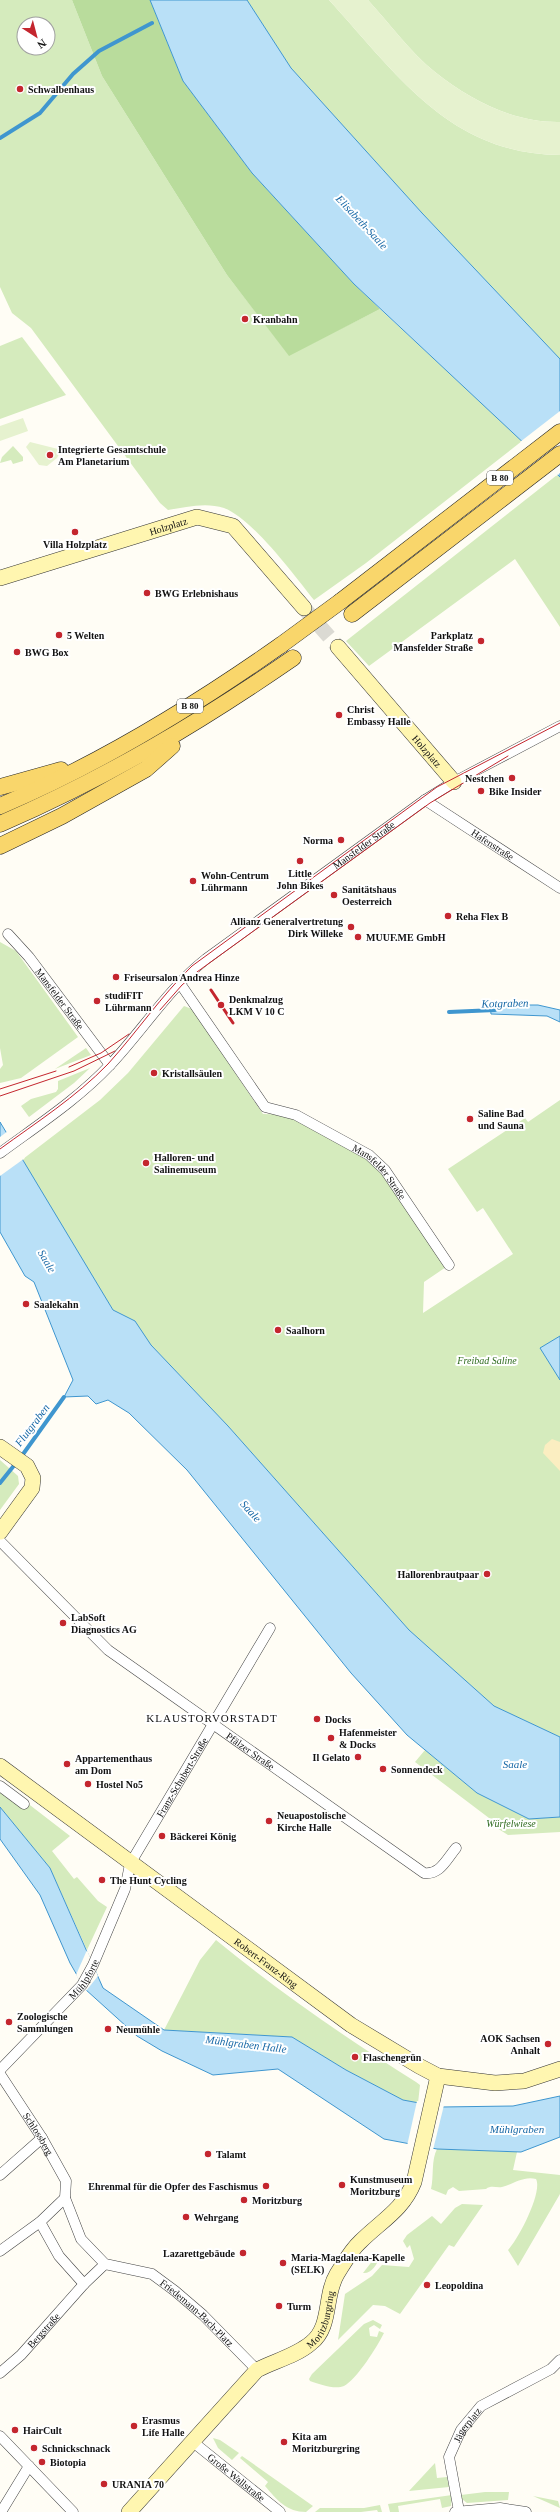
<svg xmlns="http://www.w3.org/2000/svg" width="560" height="2512" font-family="Georgia,serif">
<rect width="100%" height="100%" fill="#fffdf5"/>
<g fill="#d5ebbd" fill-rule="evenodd">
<path d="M0 0H72L102 76 227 275 289 355 380 309 522 441 366 563 314 600C294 575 253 519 224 508 206 502 186 507 168 510L160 503 31 328 12 313 0 287ZM24 24H48V48H24Z"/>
<path d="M247 0H329C397 74 449 154 560 155V359L422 213 291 68Z"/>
<path d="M368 0H560V122C514 123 470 100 435 72 410 52 390 24 368 0Z"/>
<path d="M22 337 66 395 0 419V346Z"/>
<path d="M13 446 23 457V461L13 464 11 460 0 463 2 457Z"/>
<path d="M557 475 560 477V627L515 559 369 666 346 641Z"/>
<path d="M0 942 16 951 78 1037 21 1078 0 1083V1069L3 1065 0 1048Z"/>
<path d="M184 1006 192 1009 263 1114 296 1115 369 1155 449 1265 424 1282 423 1313 513 1254 483 1208 477 1212 448 1169 525 1118 528 1122 560 1100V1737L494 1706 409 1630 228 1426 151 1345 135 1321 113 1310 28 1171 23 1159 100 1100 128 1073Z"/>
<path d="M86 1048 91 1055 55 1069Z"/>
<path d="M90 1068 74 1083 29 1117 21 1106 31 1099 56 1092 58 1089V1081Z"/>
<path d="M0 1460 18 1476 19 1484 0 1510Z"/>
<path d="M425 1750 477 1793 529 1819 560 1817V1832L508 1835 489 1823V1818L415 1762Z"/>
<path d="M0 1782 70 1836 52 1851 74 1879 77 1877 98 1901 107 1907 87 1950 50 1868 0 1807Z"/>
<path d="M216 1940C279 1992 346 2038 416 2082L420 2085 418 2103 403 2100 346 2070 292 2037 164 2030 200 1960Z"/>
<path d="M437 2149 517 2152 513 2170 560 2175V2194L518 2266 508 2250C518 2240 543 2192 536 2179 523 2176 514 2184 502 2187 496 2188 491 2185 486 2189L459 2191 453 2187 448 2190 446 2195 431 2189C434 2177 431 2160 437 2149Z"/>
<path d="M462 2204 483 2205 454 2247 449 2245 400 2314 385 2306 373 2305 338 2340 345 2294 372 2276 382 2265 409 2267 414 2259 410 2245 407 2248 403 2241 407 2235 432 2216 441 2224 455 2208Z"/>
<path d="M377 2255 379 2257C378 2264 371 2274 363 2273Z"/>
<path d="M373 2320 382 2325 380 2329 374 2325 369 2328 370 2336 377 2337 379 2331 384 2333C377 2347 357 2379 344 2386 335 2390 319 2384 310 2381L309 2379 312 2374 364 2324Z"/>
<path d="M213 2438 220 2440 239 2453 232 2460 218 2448Z"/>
<path d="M242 2456 313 2506 306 2512C287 2512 277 2500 265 2486L268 2482 240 2458Z"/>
<path d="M435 2463 437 2478 447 2477 449 2487 409 2491Z"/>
<path d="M485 2492H509L508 2500 467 2503 462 2499 461 2495Z"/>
<path d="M452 2495 451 2506 442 2508 440 2499 398 2506 399 2512H390L388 2504Z"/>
<path d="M533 2496 558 2501 560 2508Z"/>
<path d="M380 2505 382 2512H378L377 2510 361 2512H315L320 2508H364Z"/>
</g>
<path fill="#b9dc9c" d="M72 0H150L183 81 252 173 354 284 380 309 289 356 227 275 102 76Z"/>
<path fill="#fbeec1" d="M552 1439 560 1442V1471L543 1453 545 1445Z"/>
<g fill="#e6f2cf">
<path d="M329 0H368C390 24 410 52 435 72 470 100 514 123 560 122V155C449 154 397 74 329 0Z"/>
<path d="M23 418 28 431 0 441V426Z"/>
<path d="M30 442 58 449 60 452 57 458 47 466 39 465 26 447Z"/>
</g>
<g fill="#b9e0f7" stroke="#3f96cf">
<path d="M150 0H247L291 68 422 213 560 359V477L354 284 252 173 183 81Z"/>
<path d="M490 1005H538L560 1010V1022L547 1016 491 1014Z"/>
<path d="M0 1122 113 1310 135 1321 151 1345 228 1426 409 1630 494 1706 560 1737V1817L529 1819 477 1793 407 1735 351 1673 187 1470 129 1413 108 1400 96 1404 88 1396 64 1397 73 1380 34 1282 25 1276 0 1232Z"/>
<path d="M560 1336V1380L540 1348Z"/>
<path d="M0 1807 50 1868 103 1988 164 2030 292 2037 346 2070 403 2100 441 2107 513 2106 560 2096V2137L521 2152 437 2149 384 2139 278 2069 213 2075 162 2051 137 2036 85 1989 70 1963 40 1895 0 1839Z"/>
</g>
<g fill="#fffdf5">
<path d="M560 411V473L556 476 520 442Z"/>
<path d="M8 1131 25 1158 0 1176V1137Z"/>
<path d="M87 1950 98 1976 86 1991 76 1975Z"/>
<path d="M417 2101 444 2105 433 2150 407 2146Z"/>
</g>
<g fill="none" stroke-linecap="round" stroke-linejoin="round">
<g stroke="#3f96cf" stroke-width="4">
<path d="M0 138 40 113 73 74 99 51 152 23"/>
<path d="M449 1012 495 1010"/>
<path d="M21 1457 64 1397"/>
<path d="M0 1483 16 1463"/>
</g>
<path stroke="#dbdad3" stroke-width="15" stroke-dasharray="15 8" stroke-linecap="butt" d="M304 608 338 647"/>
<defs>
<g id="street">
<path id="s1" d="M425 800 560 888"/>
<path id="s2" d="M8 934 29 957 110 1065"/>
<path id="s3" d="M179 982 265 1107 296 1115 369 1155 385 1170 449 1265"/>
<path id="s4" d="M0 1153C38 1125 78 1099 110 1065 143 1030 168 989 206 959L425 800 454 782 560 726"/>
<path id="s5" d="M0 1541 108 1650 424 1873C440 1875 446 1860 456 1848"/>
<path d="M0 1786 24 1804"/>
<path id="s6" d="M0 2070 82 1985 93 1965 125 1889 130 1864 270 1628"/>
<path id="s7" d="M0 2074 42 2138 66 2181 65 2198 81 2239 105 2264 152 2274 175 2291 203 2315 257 2370"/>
<path d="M0 2175 42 2138"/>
<path d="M40 2222 59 2256 84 2284 105 2264"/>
<path d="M0 2251 40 2222 65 2198"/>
<path id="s8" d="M0 2373 21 2355 84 2284"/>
<path d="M0 2436 73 2512"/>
<path id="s9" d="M193 2442 280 2512"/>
<path id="s10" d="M459 2511 449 2457 461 2430 481 2406 551 2369 560 2360"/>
<path d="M1 2512 29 2466"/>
<path d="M455 2512 500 2508 526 2512"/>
</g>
<g id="secondary">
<path id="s11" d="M0 578 197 517 233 526 304 608"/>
<path id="s12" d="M338 647 454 782"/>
<path d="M0 1447 27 1466 33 1478 32 1488 0 1532"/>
<path id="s13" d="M0 1766 351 2025 419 2066 438 2076 495 2083 524 2081 560 2069"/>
<path id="s14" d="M129 2512 257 2370C274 2361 296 2356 311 2343 332 2327 324 2295 337 2274 344 2263 351 2250 360 2242 381 2221 403 2210 414 2182L438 2076"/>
</g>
<g id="primary">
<path d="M341 601 560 432"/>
<path d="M352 614 560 454"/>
<path d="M0 787 61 770"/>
<path d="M0 806C100 764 193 707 281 645"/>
<path d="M0 824C108 777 197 724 293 658"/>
<path d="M0 846 62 816 146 769 172 746"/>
</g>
</defs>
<use href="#street" stroke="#444" stroke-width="11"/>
<use href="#secondary" stroke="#333" stroke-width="16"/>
<use href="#primary" stroke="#222" stroke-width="17"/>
<use href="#street" stroke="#fff" stroke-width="10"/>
<use href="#secondary" stroke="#fff6b0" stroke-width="15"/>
<use href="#primary" stroke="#f9d66b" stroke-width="16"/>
<g stroke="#c4262e" stroke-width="1">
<path d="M160 1010 182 985 197 972 430 803 508 756"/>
<path d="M69 1067 101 1053 129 1034"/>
<path d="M0 1089 56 1071"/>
<path d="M0 1096 74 1071 115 1051"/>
<path d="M0 1149C37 1122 76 1097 108 1064 137 1032 161 996 192 966L437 787 560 723"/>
</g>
<path stroke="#c4262e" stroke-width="3" d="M211 990 233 1023"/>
<defs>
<path id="primary-bridge" d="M281 645 341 601"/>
</defs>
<use href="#primary-bridge" stroke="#222" stroke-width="17" stroke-linecap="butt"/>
<use href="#primary-bridge" stroke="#f9d66b" stroke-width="16"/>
</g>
<g fill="#c4262e" stroke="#fff" stroke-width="1.5">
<circle cx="20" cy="89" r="4"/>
<circle cx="245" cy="319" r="4"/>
<circle cx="50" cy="455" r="4"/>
<circle cx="75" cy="532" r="4"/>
<circle cx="147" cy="593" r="4"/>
<circle cx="59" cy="635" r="4"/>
<circle cx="481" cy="641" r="4"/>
<circle cx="17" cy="652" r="4"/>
<circle cx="339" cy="715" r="4"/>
<circle cx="512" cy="778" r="4"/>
<circle cx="481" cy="791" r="4"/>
<circle cx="341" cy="840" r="4"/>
<circle cx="300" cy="861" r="4"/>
<circle cx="193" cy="881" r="4"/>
<circle cx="334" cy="895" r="4"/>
<circle cx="448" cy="916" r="4"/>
<circle cx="351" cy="927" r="4"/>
<circle cx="358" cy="937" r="4"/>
<circle cx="116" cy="977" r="4"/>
<circle cx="97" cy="1001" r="4"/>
<circle cx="221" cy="1005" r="4"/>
<circle cx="154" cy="1073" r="4"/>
<circle cx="470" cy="1119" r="4"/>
<circle cx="146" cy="1163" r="4"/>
<circle cx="26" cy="1304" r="4"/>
<circle cx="278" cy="1330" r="4"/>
<circle cx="487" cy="1574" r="4"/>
<circle cx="63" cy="1623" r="4"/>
<circle cx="317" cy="1719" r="4"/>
<circle cx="331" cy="1738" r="4"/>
<circle cx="358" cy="1757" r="4"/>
<circle cx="67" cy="1764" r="4"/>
<circle cx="383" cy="1769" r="4"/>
<circle cx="88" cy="1784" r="4"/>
<circle cx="269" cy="1821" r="4"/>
<circle cx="162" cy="1836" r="4"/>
<circle cx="102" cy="1880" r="4"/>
<circle cx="9" cy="2022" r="4"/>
<circle cx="108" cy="2029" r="4"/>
<circle cx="548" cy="2044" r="4"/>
<circle cx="355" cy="2057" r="4"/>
<circle cx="208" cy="2154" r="4"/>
<circle cx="342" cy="2185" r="4"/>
<circle cx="266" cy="2186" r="4"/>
<circle cx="244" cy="2200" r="4"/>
<circle cx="186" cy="2217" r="4"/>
<circle cx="243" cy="2253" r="4"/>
<circle cx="283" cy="2263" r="4"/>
<circle cx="427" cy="2285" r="4"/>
<circle cx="279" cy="2306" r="4"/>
<circle cx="134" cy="2426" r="4"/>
<circle cx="15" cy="2430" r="4"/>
<circle cx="284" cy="2442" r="4"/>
<circle cx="34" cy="2448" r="4"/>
<circle cx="42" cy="2462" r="4"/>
<circle cx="104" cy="2484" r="4"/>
</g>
<g text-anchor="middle" stroke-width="4" stroke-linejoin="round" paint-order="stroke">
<g fill="#fff" stroke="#585858" stroke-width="1">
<rect x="487" y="471" width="26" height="14" rx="3"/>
<rect x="177" y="699" width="26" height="14" rx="3"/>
</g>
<g font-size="9" font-weight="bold" fill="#111">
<text x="500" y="481">B 80</text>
<text x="190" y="709">B 80</text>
</g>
<g font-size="10" font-weight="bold" fill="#111" stroke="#fff" text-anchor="start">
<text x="28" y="93">Schwalbenhaus</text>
<text x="253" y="323">Kranbahn</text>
<text x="58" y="453">Integrierte Gesamtschule<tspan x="58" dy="12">Am Planetarium</tspan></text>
<text x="75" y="548" text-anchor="middle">Villa Holzplatz</text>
<text x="155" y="597">BWG Erlebnishaus</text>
<text x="67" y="639">5 Welten</text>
<text x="473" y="639" text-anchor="end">Parkplatz<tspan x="473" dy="12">Mansfelder Straße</tspan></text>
<text x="25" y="656">BWG Box</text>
<text x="347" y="713">Christ<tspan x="347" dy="12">Embassy Halle</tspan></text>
<text x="504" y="782" text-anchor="end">Nestchen</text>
<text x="489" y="795">Bike Insider</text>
<text x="333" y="844" text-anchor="end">Norma</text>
<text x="300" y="877" text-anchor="middle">Little<tspan x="300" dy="12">John Bikes</tspan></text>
<text x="201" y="879">Wohn-Centrum<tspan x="201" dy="12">Lührmann</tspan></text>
<text x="342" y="893">Sanitätshaus<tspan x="342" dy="12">Oesterreich</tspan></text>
<text x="456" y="920">Reha Flex B</text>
<text x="343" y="925" text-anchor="end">Allianz Generalvertretung<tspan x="343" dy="12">Dirk Willeke</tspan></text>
<text x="366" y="941">MUUF.ME GmbH</text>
<text x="124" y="981">Friseursalon Andrea Hinze</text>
<text x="105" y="999">studiFIT<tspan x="105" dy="12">Lührmann</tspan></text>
<text x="229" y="1003">Denkmalzug<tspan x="229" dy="12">LKM V 10 C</tspan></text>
<text x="162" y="1077">Kristallsäulen</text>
<text x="478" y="1117">Saline Bad<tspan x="478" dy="12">und Sauna</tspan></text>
<text x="154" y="1161">Halloren- und<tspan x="154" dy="12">Salinemuseum</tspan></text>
<text x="34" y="1308">Saalekahn</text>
<text x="286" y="1334">Saalhorn</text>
<text x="479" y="1578" text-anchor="end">Hallorenbrautpaar</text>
<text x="71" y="1621">LabSoft<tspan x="71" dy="12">Diagnostics AG</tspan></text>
<text x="325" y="1723">Docks</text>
<text x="339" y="1736">Hafenmeister<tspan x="339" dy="12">&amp; Docks</tspan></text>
<text x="350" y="1761" text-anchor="end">Il Gelato</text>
<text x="75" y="1762">Appartementhaus<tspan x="75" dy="12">am Dom</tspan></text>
<text x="391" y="1773">Sonnendeck</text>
<text x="96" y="1788">Hostel No5</text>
<text x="277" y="1819">Neuapostolische<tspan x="277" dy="12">Kirche Halle</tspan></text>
<text x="170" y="1840">Bäckerei König</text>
<text x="110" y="1884">The Hunt Cycling</text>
<text x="17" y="2020">Zoologische<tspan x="17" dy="12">Sammlungen</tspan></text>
<text x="116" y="2033">Neumühle</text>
<text x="540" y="2042" text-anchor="end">AOK Sachsen<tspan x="540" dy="12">Anhalt</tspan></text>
<text x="363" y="2061">Flaschengrün</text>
<text x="216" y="2158">Talamt</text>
<text x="350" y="2183">Kunstmuseum<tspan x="350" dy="12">Moritzburg</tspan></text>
<text x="258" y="2190" text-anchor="end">Ehrenmal für die Opfer des Faschismus</text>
<text x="252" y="2204">Moritzburg</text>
<text x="194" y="2221">Wehrgang</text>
<text x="235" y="2257" text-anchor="end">Lazarettgebäude</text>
<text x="291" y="2261">Maria-Magdalena-Kapelle<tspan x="291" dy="12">(SELK)</tspan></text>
<text x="435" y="2289">Leopoldina</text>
<text x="287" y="2310">Turm</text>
<text x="142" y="2424">Erasmus<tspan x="142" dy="12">Life Halle</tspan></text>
<text x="23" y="2434">HairCult</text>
<text x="292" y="2440">Kita am<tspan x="292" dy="12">Moritzburgring</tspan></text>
<text x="42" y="2452">Schnickschnack</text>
<text x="50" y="2466">Biotopia</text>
<text x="112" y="2488">URANIA 70</text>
</g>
<g font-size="10" fill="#111" stroke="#fff">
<text dy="4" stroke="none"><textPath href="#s11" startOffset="176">Holzplatz</textPath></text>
<text dy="4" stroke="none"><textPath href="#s12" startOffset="137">Holzplatz</textPath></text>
<text dy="4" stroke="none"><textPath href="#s1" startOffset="81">Hafenstraße</textPath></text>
<text dy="4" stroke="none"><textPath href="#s4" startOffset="479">Mansfelder Straße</textPath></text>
<text dy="4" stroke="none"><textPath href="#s2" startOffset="83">Mansfelder Straße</textPath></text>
<text dy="4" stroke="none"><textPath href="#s3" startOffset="286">Mansfelder Straße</textPath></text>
<text dy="4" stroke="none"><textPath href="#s5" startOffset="328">Pfälzer Straße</textPath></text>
<text dy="4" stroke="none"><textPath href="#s6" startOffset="350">Franz-Schubert-Straße</textPath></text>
<text dy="4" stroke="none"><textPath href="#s13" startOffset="331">Robert-Franz-Ring</textPath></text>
<text dy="4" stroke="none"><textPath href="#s6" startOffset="124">Mühlpforte</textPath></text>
<text dy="4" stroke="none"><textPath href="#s7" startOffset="71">Schlossberg</textPath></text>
<text dy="4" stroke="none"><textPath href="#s7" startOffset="329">Friedemann-Bach-Platz</textPath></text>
<text dy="4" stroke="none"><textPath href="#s14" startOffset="278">Moritzburgring</textPath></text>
<text dy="4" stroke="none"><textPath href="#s8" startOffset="61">Bergstraße</textPath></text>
<text dy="4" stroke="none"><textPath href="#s10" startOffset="92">Jägerplatz</textPath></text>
<text dy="4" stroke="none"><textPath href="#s9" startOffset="56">Große Wallstraße</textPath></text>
</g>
<g font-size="10" font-style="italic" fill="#2f6b1f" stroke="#fff">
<text x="487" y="1364">Freibad Saline</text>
<text x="511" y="1827">Würfelwiese</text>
</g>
<g font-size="11" font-style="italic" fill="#1768a6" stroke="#fff">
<text transform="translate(362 222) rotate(47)" y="4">Elisabeth-Saale</text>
<text transform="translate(505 1003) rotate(-1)" y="4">Kotgraben</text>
<text transform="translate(47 1261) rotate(60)" y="4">Saale</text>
<text transform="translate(32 1425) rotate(-53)" y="4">Flutgraben</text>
<text transform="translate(251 1511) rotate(48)" y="4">Saale</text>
<text x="515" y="1768">Saale</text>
<text transform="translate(246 2044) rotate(7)" y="4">Mühlgraben Halle</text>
<text x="517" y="2133">Mühlgraben</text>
</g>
<g font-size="11" letter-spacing="1" fill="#111" stroke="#fff">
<text x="212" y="1722">KLAUSTORVORSTADT</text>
</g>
</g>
<g transform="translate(36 36) rotate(144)"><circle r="19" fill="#ffffff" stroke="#a0a0a0"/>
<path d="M0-3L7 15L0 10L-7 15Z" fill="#c4262e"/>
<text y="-6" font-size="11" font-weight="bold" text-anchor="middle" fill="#111111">N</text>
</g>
</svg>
